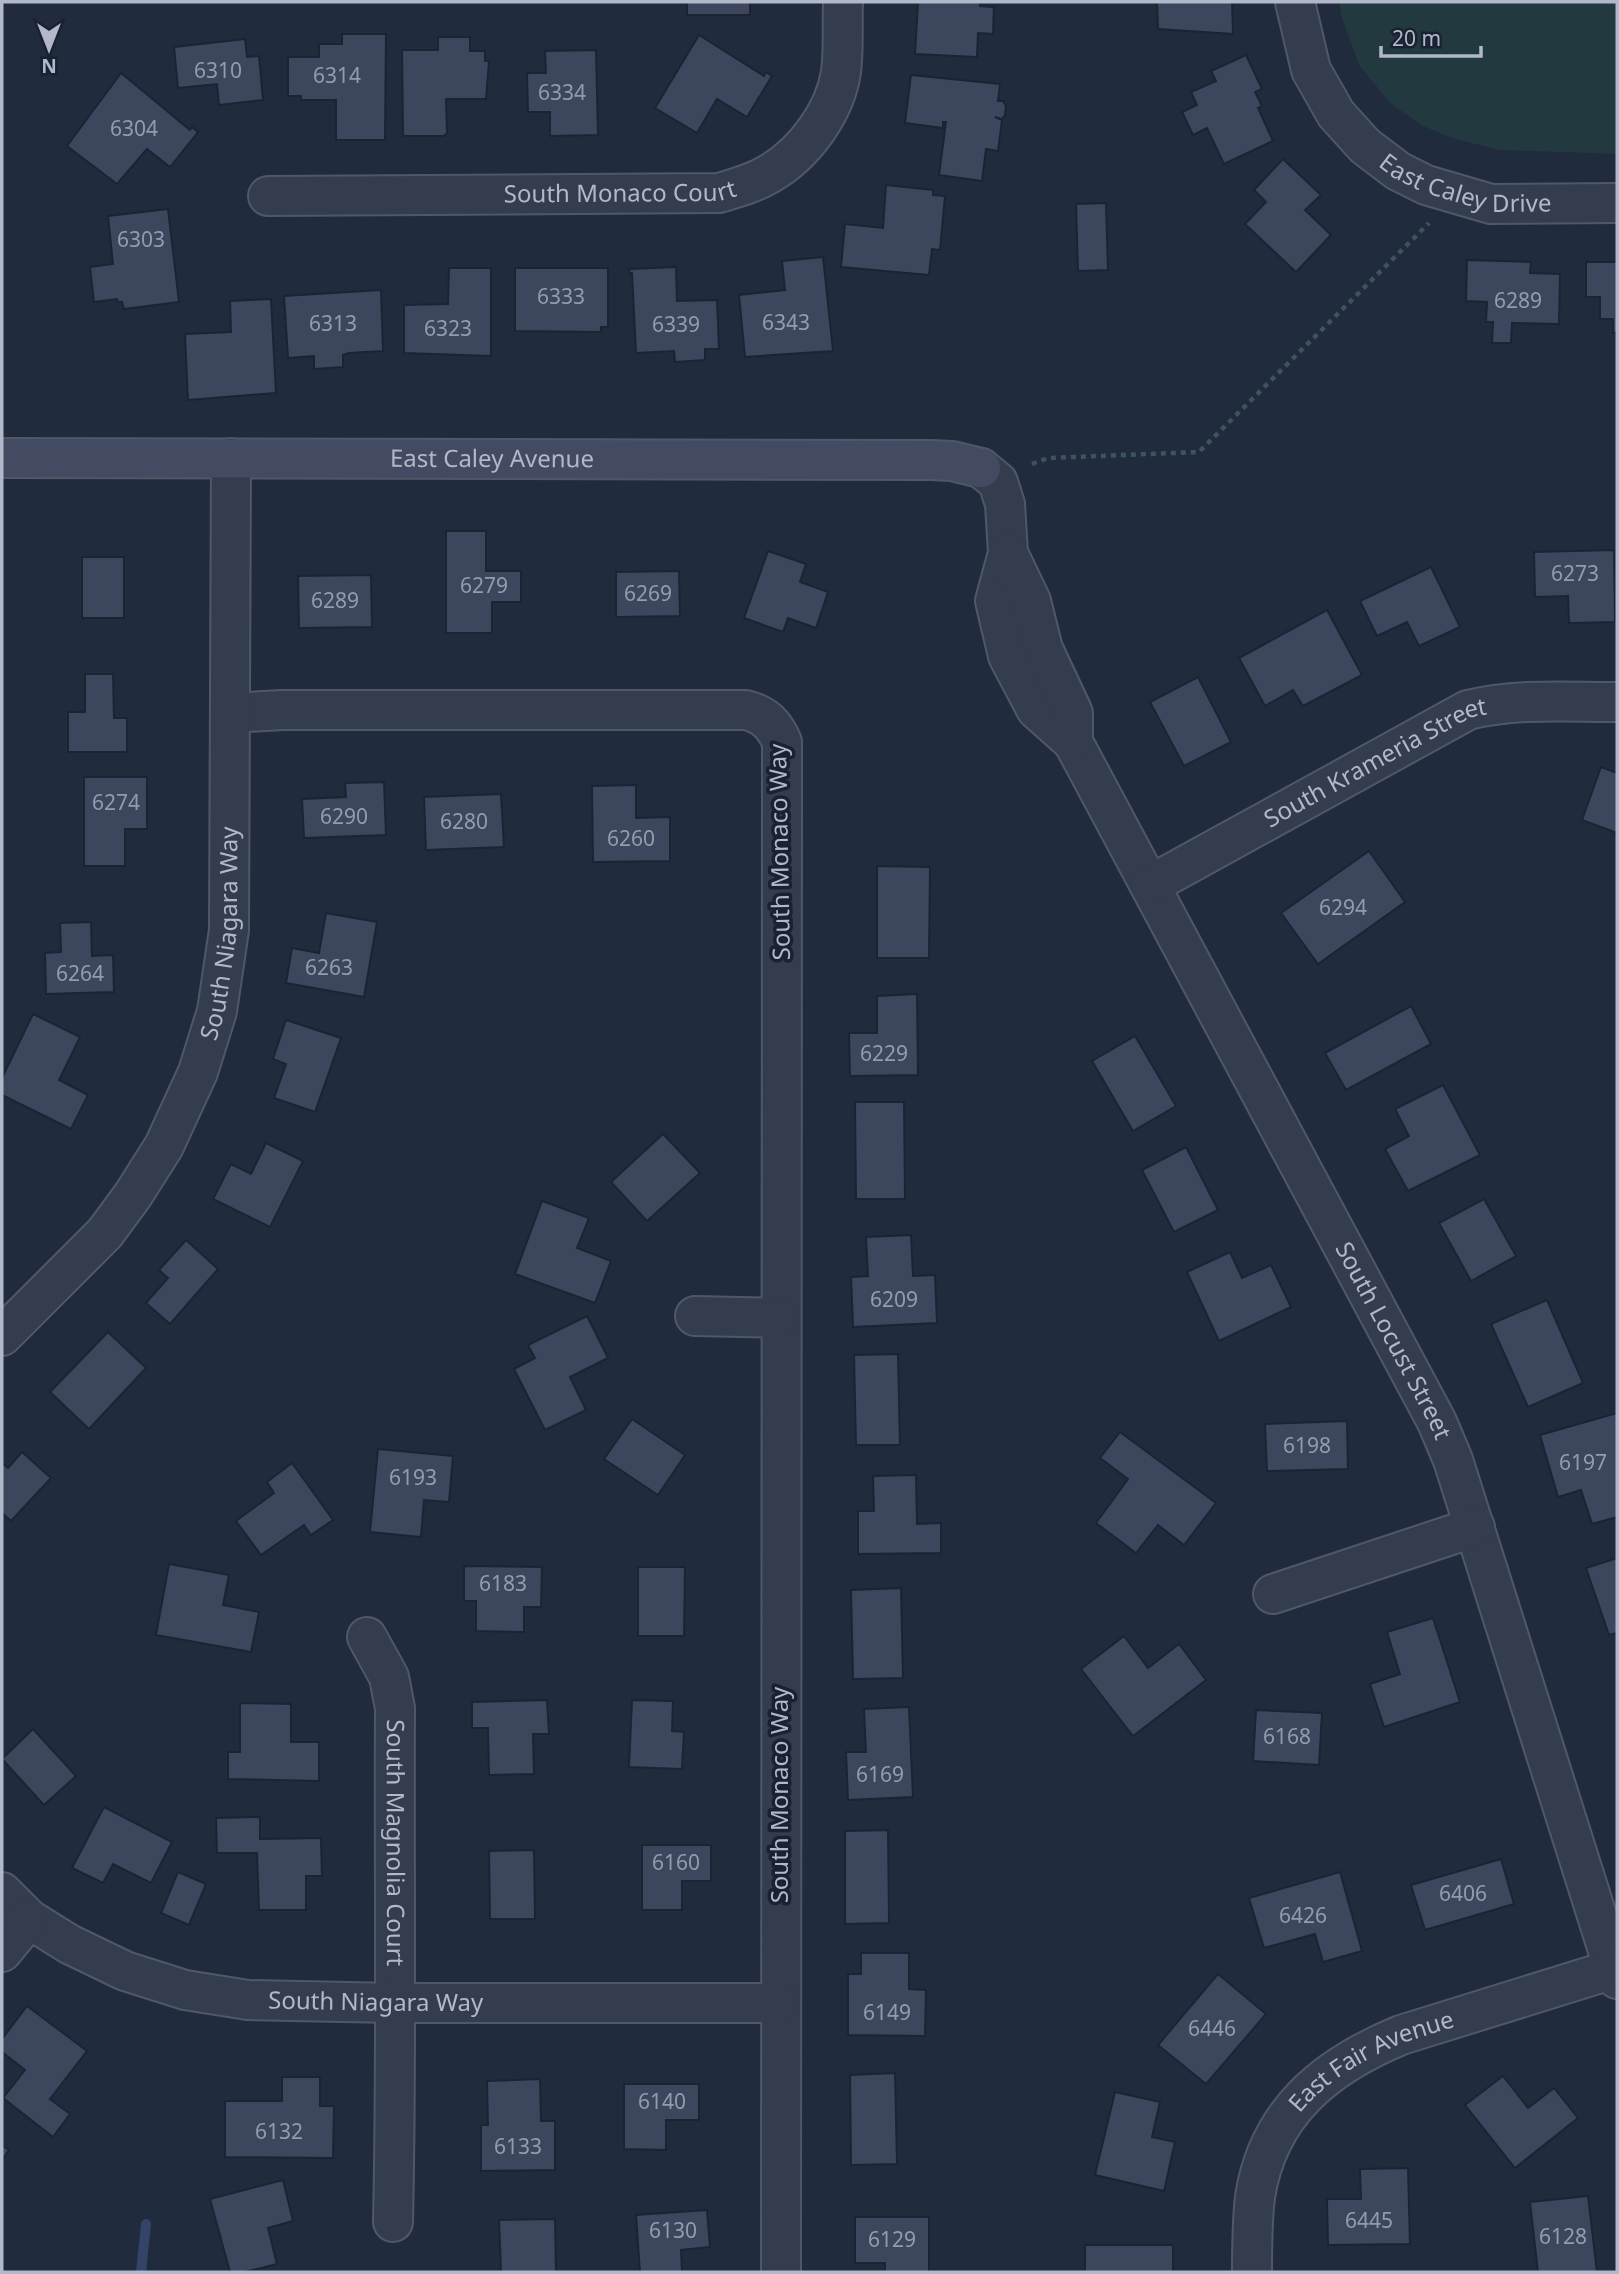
<svg xmlns="http://www.w3.org/2000/svg" width="1619" height="2274" font-family="'Noto Sans',sans-serif">
<rect width="100%" height="100%" fill="#202b3e"/>
<path fill="#22393f" d="M1340 2H1617V154L1499 150 1452 138 1423 126 1391 104 1359 65 1341 15Z"/>
<g fill="none" stroke-linecap="round" stroke-linejoin="round">
<path stroke="#324467" stroke-width="10" d="M141 2272 146 2224"/>
</g>
<g fill="#3c475e" stroke="#1c2434" stroke-width="2">
<rect x="687" y="2" width="63" height="13"/>
<path d="M918 2H980V6L994 7 993 34 978 33 977 57 915 54Z"/>
<path d="M1157 2H1232L1233 34 1158 29Z"/>
<path d="M342 34H386L385 140H336V100H301V96H288V57H319V44H342Z"/>
<path d="M699 35 764 76 766 72 772 76 747 117 717 99 697 133 655 108Z"/>
<path d="M438 37H470V51H485V61H489L486 99H446L447 133 444 136H403L402 50H438Z"/>
<path d="M245 39 247 57 259 56 263 100 219 105 217 84 178 88 174 47Z"/>
<path d="M596 50 598 135 550 136V112H528L527 73H546L545 51Z"/>
<path d="M1246 55 1262 89 1255 92 1262 106 1258 108 1273 141 1224 164 1207 128 1193 135 1182 112 1197 105 1191 92 1216 81 1211 71Z"/>
<path d="M121 73 190 130 192 127 198 132 170 167 147 149 117 184 67 146Z"/>
<path d="M911 75 1000 84 998 101H1003L1006 106 1005 115 1002 119 995 117 1002 120 998 151 986 149 982 181 939 175 946 122H943V128L905 123Z"/>
<path d="M1283 159 1321 195 1305 210 1331 235 1296 272 1245 224 1266 202 1254 190Z"/>
<path d="M886 185 933 190V195L945 196 940 250 932 249 929 275 841 267 845 224 883 228Z"/>
<path d="M1106 203 1108 270 1078 271 1076 204Z"/>
<path d="M168 209 179 302 124 309 122 302H118L117 299 94 302 90 267 113 264 108 216Z"/>
<path d="M823 257 833 351 745 357 739 295 785 290 782 261Z"/>
<path d="M1467 260 1531 262 1530 273 1560 274 1559 324 1512 323 1511 343H1492L1493 322H1486L1487 302 1466 301Z"/>
<path d="M1586 262H1617V333H1613V319H1600V297H1586Z"/>
<path d="M676 267 677 301 717 300 719 349H705V360L675 362 674 351 636 353 632 273 630 274 629 269Z"/>
<path d="M449 268H491V356L404 353V305L448 304Z"/>
<path d="M515 268H608V327H601V332L515 331Z"/>
<path d="M381 290 383 351 349 353 343 355V367L314 369V356L288 358 284 296Z"/>
<path d="M271 299 276 393 188 400 185 334 231 332 230 301Z"/>
<path d="M446 531H486V571H521V602H492V633H446Z"/>
<path d="M1614 550 1615 622 1569 623 1568 596 1535 597 1534 552Z"/>
<path d="M768 551 806 564 800 582 828 592 816 628 788 618 783 632 744 618Z"/>
<rect x="82" y="557" width="42" height="61"/>
<path d="M1431 567 1460 627 1419 646 1407 622 1377 636 1360 601Z"/>
<path d="M679 571 680 616 616 617V572Z"/>
<path d="M371 575 372 627 299 628 298 576Z"/>
<path d="M1327 610 1362 675 1303 706 1293 690 1265 706 1239 658Z"/>
<path d="M85 674H113L114 718H127V752H68V712H85Z"/>
<path d="M1198 677 1231 742 1184 766 1150 702Z"/>
<path d="M1601 767 1617 773V833L1582 820Z"/>
<path d="M84 777H147V829H125V866H84Z"/>
<path d="M384 782 386 835 304 838 302 799 346 797 345 783Z"/>
<path d="M636 785V818L670 817V861L593 862 592 786Z"/>
<path d="M501 794 504 847 426 850 424 797Z"/>
<path d="M1369 851 1405 902 1318 964 1281 913Z"/>
<path d="M877 866 930 867 929 958H877Z"/>
<path d="M326 913 377 922 364 997 286 983 292 948 319 953Z"/>
<path d="M91 922 92 956 113 955 114 992 46 994 45 953 61 952 60 923Z"/>
<path d="M917 994 918 1075 850 1076 849 1033H877V996Z"/>
<path d="M1411 1006 1431 1044 1346 1090 1325 1053Z"/>
<path d="M33 1014 80 1037 59 1080 88 1095 71 1129 2 1095V1078Z"/>
<path d="M286 1020 341 1038 315 1112 274 1098 286 1064 273 1059Z"/>
<path d="M1135 1036 1176 1106 1133 1131 1092 1061Z"/>
<path d="M1443 1085 1480 1155 1408 1191 1385 1149 1409 1136 1395 1109Z"/>
<path d="M855 1102H904L905 1199H856Z"/>
<path d="M663 1134 700 1173 647 1221 611 1182Z"/>
<path d="M266 1143 303 1161 270 1227 213 1199 231 1164 251 1174Z"/>
<path d="M1186 1147 1218 1210 1174 1232 1142 1170Z"/>
<path d="M1484 1199 1516 1256 1471 1281 1439 1223Z"/>
<path d="M542 1201 589 1218 577 1248 611 1261 595 1303 515 1274Z"/>
<path d="M911 1235 913 1276 935 1275 937 1323 853 1327 851 1277 868 1276 866 1237Z"/>
<path d="M186 1240 218 1269 170 1324 146 1303 168 1278 159 1270Z"/>
<path d="M1230 1252 1242 1278 1271 1265 1291 1307 1219 1341 1187 1272Z"/>
<path d="M1547 1300 1583 1383 1528 1407 1491 1324Z"/>
<path d="M587 1316 608 1358 570 1377 586 1410 545 1430 514 1369 535 1358 528 1345Z"/>
<path d="M108 1332 146 1368 89 1429 50 1392Z"/>
<path d="M898 1354 900 1445H856L854 1355Z"/>
<path d="M1617 1413V1517L1592 1524 1581 1490 1558 1497 1540 1435Z"/>
<path d="M632 1419 685 1455 658 1495 604 1459Z"/>
<path d="M1347 1421 1348 1469 1267 1471 1265 1424Z"/>
<path d="M1120 1432 1216 1503 1184 1545 1158 1525 1136 1553 1096 1523 1128 1479 1100 1458Z"/>
<path d="M378 1449 453 1456 449 1502 424 1500 421 1537 370 1532Z"/>
<path d="M22 1452 51 1478 11 1521 2 1513V1463L8 1468Z"/>
<path d="M292 1463 333 1520 311 1535 304 1525 261 1555 236 1521 274 1493 267 1482Z"/>
<path d="M916 1475 917 1524 941 1523V1553L858 1554V1511H874L873 1476Z"/>
<path d="M1617 1558V1633L1609 1635 1586 1568Z"/>
<path d="M169 1564 229 1575 223 1605 259 1612 251 1652 156 1635Z"/>
<path d="M464 1566 542 1567 541 1607H524V1632L476 1631V1601H464Z"/>
<path d="M638 1567H685L684 1636H638Z"/>
<path d="M901 1588 903 1678 853 1679 851 1590Z"/>
<path d="M1433 1618 1460 1702 1384 1727 1370 1684 1400 1674 1387 1632Z"/>
<path d="M1124 1636 1148 1668 1179 1644 1206 1680 1133 1736 1081 1669Z"/>
<path d="M547 1700 549 1734H533L534 1774 489 1775 488 1728H472V1702Z"/>
<path d="M632 1700 673 1701 672 1731 684 1732 682 1769 629 1767Z"/>
<path d="M240 1703 291 1704V1742H319V1781L228 1779V1752H240Z"/>
<path d="M909 1707 913 1797 848 1800 846 1752H866L864 1709Z"/>
<path d="M1256 1710 1322 1713 1319 1765 1253 1761Z"/>
<path d="M33 1729 76 1776 44 1805 2 1759Z"/>
<path d="M104 1807 172 1842 151 1883 113 1864 103 1883 72 1868Z"/>
<path d="M260 1817V1839L321 1838 322 1876H306V1910H259L257 1853H217L216 1818Z"/>
<path d="M888 1830 889 1923 845 1924V1831Z"/>
<path d="M642 1845H711V1881H682V1910H642Z"/>
<path d="M534 1850 535 1919H490L489 1851Z"/>
<path d="M1501 1859 1514 1904 1425 1930 1411 1885Z"/>
<path d="M178 1872 206 1884 189 1925 161 1913Z"/>
<path d="M1340 1872 1362 1951 1323 1962 1315 1934 1264 1948 1249 1898Z"/>
<path d="M861 1953H909V1989L926 1990 925 2036 848 2035V1974H861Z"/>
<path d="M1218 1974 1266 2014 1206 2084 1158 2045Z"/>
<path d="M27 2006 87 2051 50 2099 70 2114 53 2137 3 2098 25 2070 2 2052V2039Z"/>
<path d="M895 2073 897 2164 851 2165 850 2075Z"/>
<path d="M1503 2076 1528 2108 1554 2088 1578 2118 1515 2168 1465 2105Z"/>
<path d="M282 2077H320V2106H334L333 2158 225 2157V2101H282Z"/>
<path d="M540 2079 541 2121H555V2170L481 2171V2125H488L487 2081Z"/>
<path d="M624 2084H699V2120H666V2150L624 2149Z"/>
<path d="M1115 2092 1160 2102 1152 2137 1175 2142 1164 2191 1095 2175Z"/>
<path d="M2 2145 9 2150 2 2160Z"/>
<path d="M1408 2168 1410 2244 1328 2245 1327 2199H1361L1360 2169Z"/>
<path d="M283 2180 293 2221 268 2228 277 2264 245 2272H230L210 2199Z"/>
<path d="M1588 2196 1597 2272H1538L1530 2202Z"/>
<path d="M707 2210 710 2247 681 2250 682 2272H640L636 2215Z"/>
<path d="M855 2217H929V2272H885V2263H855Z"/>
<path d="M555 2219 556 2272H501L499 2220Z"/>
<rect x="1085" y="2245" width="88" height="27"/>
</g>
<g fill="none" stroke-linecap="round" stroke-linejoin="round">
<defs>
<g id="street">
<path id="s1" d="M1295 2 1311 70 1336 114 1365 146 1398 171 1426 185 1491 204 1617 203"/>
<path id="s2" d="M268 196 719 193C736 188 754 183 769 174 804 154 835 112 841 72 844 49 842 24 843 2"/>
<path id="s3" d="M981 468 998 482 1005 504 1008 553 995 601 1008 656 1036 709 1073 742 1437 1422 1453 1460 1617 1979"/>
<path d="M1008 553 1031 601 1043 649 1073 713V742"/>
<path d="M231 713 282 710H746C765 715 774 724 782 742L781 2272"/>
<path id="s4" d="M1150 885 1468 710C1517 698 1567 702 1617 702"/>
<path d="M695 1316 781 1318"/>
<path id="s5" d="M2 1336 105 1233 133 1195 164 1146 198 1072 217 1011 229 930 231 458"/>
<path d="M1273 1594 1475 1527"/>
<path id="s6" d="M367 1637 389 1677 395 1708C394 1880 397 2051 393 2222"/>
<path id="s7" d="M2 1892 29 1919 69 1944 125 1971 185 1990 248 2000 394 2003H780"/>
<path d="M2 1952 29 1919"/>
<path id="s8" d="M1252 2272C1252 2248 1252 2222 1255 2197 1268 2112 1326 2066 1401 2035L1617 1968"/>
</g>
<g id="secondary">
<path id="s9" d="M2 458 931 460 952 461 981 468"/>
</g>
</defs>
<use href="#street" stroke="#505868" stroke-width="42"/>
<use href="#secondary" stroke="#505868" stroke-width="42"/>
<path stroke="#3d5559" stroke-width="4.5" stroke-dasharray="5 5" stroke-linecap="butt" d="M1032 464 1048 458 1199 452 1429 223"/>
<use href="#street" stroke="#343d4e" stroke-width="38"/>
<use href="#secondary" stroke="#424b61" stroke-width="38"/>
</g>
<g text-anchor="middle" stroke-width="7" stroke-linejoin="round" paint-order="stroke">
<g font-size="21" fill="#939cae">
<text x="218" y="78">6310</text>
<text x="337" y="83">6314</text>
<text x="562" y="100">6334</text>
<text x="134" y="136">6304</text>
<text x="141" y="247">6303</text>
<text x="561" y="304">6333</text>
<text x="1518" y="308">6289</text>
<text x="786" y="330">6343</text>
<text x="333" y="331">6313</text>
<text x="676" y="332">6339</text>
<text x="448" y="336">6323</text>
<text x="1575" y="581">6273</text>
<text x="484" y="593">6279</text>
<text x="648" y="601">6269</text>
<text x="335" y="608">6289</text>
<text x="116" y="810">6274</text>
<text x="344" y="824">6290</text>
<text x="464" y="829">6280</text>
<text x="631" y="846">6260</text>
<text x="1343" y="915">6294</text>
<text x="329" y="975">6263</text>
<text x="80" y="981">6264</text>
<text x="884" y="1061">6229</text>
<text x="894" y="1307">6209</text>
<text x="1307" y="1453">6198</text>
<text x="1583" y="1470">6197</text>
<text x="413" y="1485">6193</text>
<text x="503" y="1591">6183</text>
<text x="1287" y="1744">6168</text>
<text x="880" y="1782">6169</text>
<text x="676" y="1870">6160</text>
<text x="1463" y="1901">6406</text>
<text x="1303" y="1923">6426</text>
<text x="887" y="2020">6149</text>
<text x="1212" y="2036">6446</text>
<text x="662" y="2109">6140</text>
<text x="279" y="2139">6132</text>
<text x="518" y="2154">6133</text>
<text x="1369" y="2228">6445</text>
<text x="673" y="2238">6130</text>
<text x="1563" y="2244">6128</text>
<text x="892" y="2247">6129</text>
</g>
<g font-size="24" fill="#b0b8c9" stroke="#1a2232">
<text dy="8" stroke="none"><textPath href="#s1" startOffset="275">East Caley Drive</textPath></text>
<text dy="8" stroke="none"><textPath href="#s2" startOffset="352">South Monaco Court</textPath></text>
<text dy="8" stroke="none"><textPath href="#s9" startOffset="490">East Caley Avenue</textPath></text>
<text dy="8" stroke="none"><textPath href="#s4" startOffset="257">South Krameria Street</textPath></text>
<text transform="translate(780 852) rotate(-91)" y="8">South Monaco Way</text>
<text dy="8" stroke="none"><textPath href="#s5" startOffset="474">South Niagara Way</textPath></text>
<text dy="8" stroke="none"><textPath href="#s3" startOffset="989">South Locust Street</textPath></text>
<text transform="translate(780 1795) rotate(-90)" y="8">South Monaco Way</text>
<text dy="8" stroke="none"><textPath href="#s6" startOffset="212">South Magnolia Court</textPath></text>
<text dy="8" stroke="none"><textPath href="#s7" startOffset="402">South Niagara Way</textPath></text>
<text dy="8" stroke="none"><textPath href="#s8" startOffset="266">East Fair Avenue</textPath></text>
</g>
</g>
<rect width="1619" height="2274" fill="none" stroke="#b0b8c9" stroke-width="7"/>
<g transform="translate(49 49) rotate(180)" stroke="#1a2232" stroke-width="5" paint-order="stroke">
<path d="M0-5L12 26L0 18L-12 26Z" fill="#b0b8c9"/>
<text y="-10" font-size="19" font-weight="bold" text-anchor="middle" fill="#b0b8c9">N</text>
</g>
<path d="M1381 46v10h100v-10" fill="none" stroke="#b0b8c9" stroke-width="3.5"/>
<text x="1392" y="46" font-size="21" fill="#b0b8c9" stroke="#1a2232" stroke-width="5" paint-order="stroke">20 m</text>
</svg>
